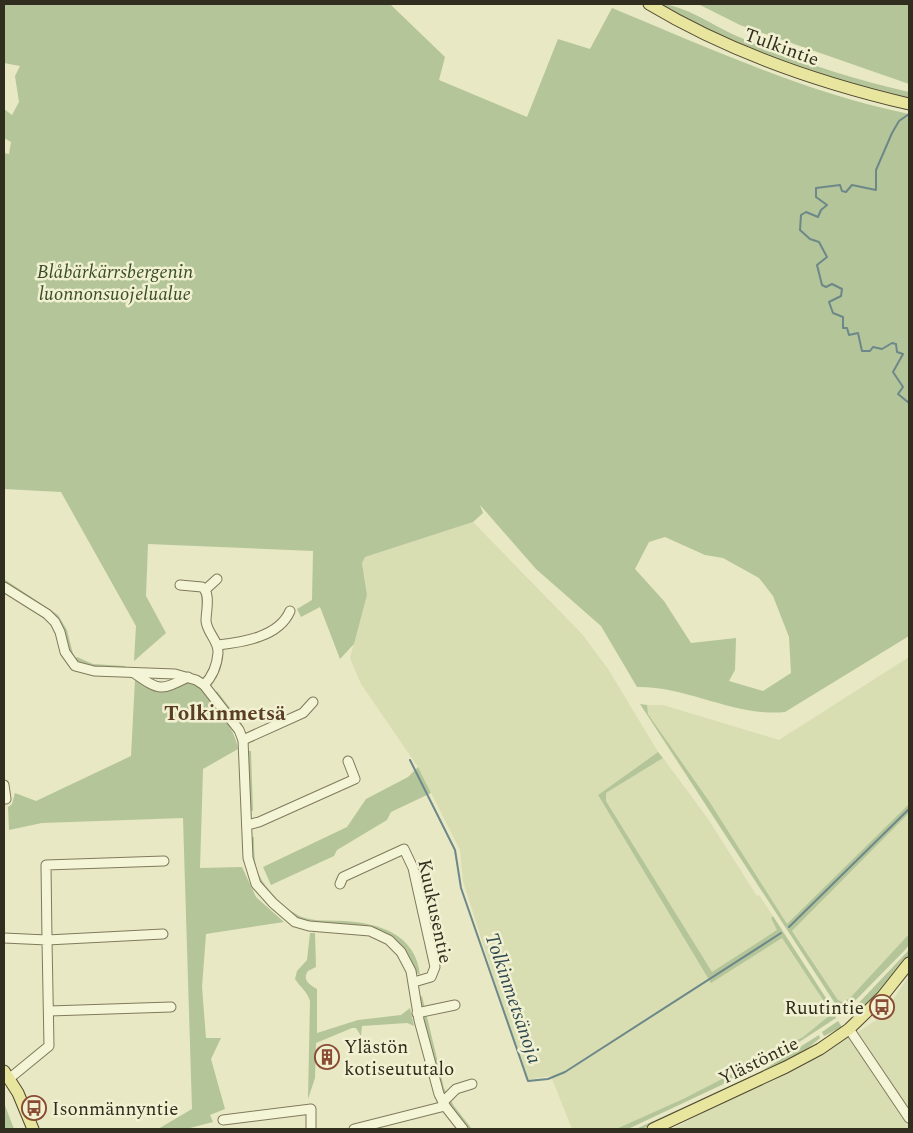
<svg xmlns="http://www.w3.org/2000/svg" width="913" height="1133" font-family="Spectral,serif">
<rect width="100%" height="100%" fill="#e8e8c4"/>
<g fill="#d8ddb2">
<path d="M473 522 582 634 608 669 658 752 598 795 711 982 782 938 829 1009V1017L803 1037 683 1099 616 1129H572L551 1076 526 1080 463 881 460 850 418 767 361 684 350 658 367 595 362 563 365 557Z"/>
<path d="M909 657V804L787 925 709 801 648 714 646 708 647 705H663L779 740Z"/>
<path d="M663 758 708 819 757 896 759 895 773 916 771 918 778 930 712 973 606 801V793Z"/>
<path d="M909 813V934L850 998 842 1002 838 1000 792 931Z"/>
<path d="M909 976V1108L858 1032 881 1017Z"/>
<path d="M850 1036 909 1125V1129H672Z"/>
</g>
<g fill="#b4c599" fill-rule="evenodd">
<path d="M4 4H390L445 57 439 80 527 117 558 39 590 49 612 8C709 48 806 93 909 114V636L785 712C734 717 688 686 637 687L601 626 536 569 480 505 483 513 473 522 365 557 362 563 367 595 354 644 340 659 320 607 301 617 297 609 312 600 313 551 148 544 146 596 166 633 134 661 136 626 61 492 4 489V153L9 154 11 142 4 138V109L12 115 19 102 15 76 20 66 4 63ZM665 537 705 555 723 558 759 578 773 596 789 637 791 673 763 691 729 681 735 670 736 638 691 643 664 601 635 569 649 542Z"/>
<path d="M659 4C684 4 715 27 739 37 794 60 851 79 909 92V99C822 76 738 48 659 4Z"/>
<path d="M698 4H909V84L740 25Z"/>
<path d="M4 579 58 615 67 630 73 654 71 656 47 610 4 582Z"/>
<path d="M77 657 93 664 125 666 127 669 86 666 74 659Z"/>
<path d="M135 679C139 681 146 687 152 687 164 689 178 680 190 683 208 686 237 733 238 749L203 769 200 868 242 867 256 897 284 922 206 934 202 987 206 1038H221L211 1059 225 1109 210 1115 213 1122 186 1129H158L192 1109 183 818 42 823 9 830 8 807 12 804 15 793 36 801 131 756Z"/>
<path d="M217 691 242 724H239L215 693Z"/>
<path d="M640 704 647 705 648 714 709 801 787 924 909 804V813L792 931 838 1000 842 1002 850 998 909 934V945L904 951 845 1011 838 1008Z"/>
<path d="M248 751H251L253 811 250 810Z"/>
<path d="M658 752 663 758 606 793V801L712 972 777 930 771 918 773 916 835 1012 836 1018 764 1065 628 1129H616L683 1099 803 1037 829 1016V1009L782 938 711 983 598 795Z"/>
<path d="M418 767 431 793 391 812 387 820 337 850 334 856 271 885 263 867 347 827 366 799 408 777Z"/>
<path d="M251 837H254C254 847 254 858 256 867 261 886 285 910 302 917 315 922 331 920 344 921 380 923 416 935 420 975 407 968 407 944 384 933 362 921 336 926 313 923 293 920 263 894 256 875 251 863 252 850 251 837Z"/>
<path d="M310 933H315L316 967 308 971C302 980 309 984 317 989V1033L358 1020 401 1015 410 1008 414 1026 407 1023 362 1026 361 1036 356 1028H352L316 1043 315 1078 308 1099 310 1001C307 991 300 987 295 979L297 971 307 960Z"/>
<path d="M909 950V956L871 1002 853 1009Z"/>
<path d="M422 996 444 1088 454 1106 472 1129H468L444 1096 421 1015 419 998Z"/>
<path d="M838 1021 842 1027 824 1036 822 1032Z"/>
<path d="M819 1035 820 1038 799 1056 642 1129H636L760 1072Z"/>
<path d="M4 1103 14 1129H4Z"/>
</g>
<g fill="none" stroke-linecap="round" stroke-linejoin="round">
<g stroke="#6d8889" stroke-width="2">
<path d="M909 114 899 121 892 133 876 170V190L852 185 846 192 842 191 840 185 816 188V197L827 205 821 210 818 217 806 212 801 215 800 230 810 239 819 242 827 257 817 265 822 285 826 287 832 284 842 289 841 296 829 302 833 313 843 317V328H847L849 335 858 333 862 351H870L873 347 882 349 892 343 896 344 897 352 903 354 893 372 903 387 898 394 909 403"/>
<path d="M410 760 455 850 461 888 528 1081 548 1079 565 1072 781 933"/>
<path d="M789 927 909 809"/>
</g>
<defs>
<g id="minor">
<path d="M180 585 202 587C211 593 206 611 206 621 207 633 219 641 218 653 217 665 212 677 204 685"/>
<path d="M4 587 47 614 55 622 60 632 65 652 75 666 94 671 175 674 196 680 204 685 239 730 243 740 248 858 256 884 273 903 295 922 309 926 370 931 389 940 401 952 411 971 419 1020 439 1094 445 1106 463 1129"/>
<path d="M205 590 217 579"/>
<path d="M218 645C243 642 279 637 290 611"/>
<path d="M134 673C160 691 160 691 188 677"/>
<path d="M243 740 303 713 313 702"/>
<path d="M4 785 6 799"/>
<path d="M247 825 259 822 355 779 348 761"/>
<path d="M340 884 343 877 404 849 413 868 435 967 431 977 414 982"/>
<path d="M163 934 47 940 46 865 164 861"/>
<path d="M4 938 47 940 49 1046 10 1078"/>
<path d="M49 1011 171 1007"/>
<path d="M417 1013 455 1005"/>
<path d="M849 1029 909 1118"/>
<path d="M443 1102 456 1089 472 1084"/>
<path d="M223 1120 311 1109V1129"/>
<path d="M354 1129 445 1106"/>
</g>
<g id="major">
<path d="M649 4C729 52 819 83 909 104"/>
<path d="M4 1071 18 1093 33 1129"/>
<path d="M653 1129 786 1067 820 1049 849 1029 882 997 909 963"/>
</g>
</defs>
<use href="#minor" stroke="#817a5c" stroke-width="11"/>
<use href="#major" stroke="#4f4730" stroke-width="13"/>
<use href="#minor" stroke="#f4f4d6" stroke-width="9"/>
<use href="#major" stroke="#e8e59f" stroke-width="11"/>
</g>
<defs>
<symbol id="bus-ring" viewBox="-11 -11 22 22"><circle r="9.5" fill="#f1f1d2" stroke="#894b33" stroke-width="1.5"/><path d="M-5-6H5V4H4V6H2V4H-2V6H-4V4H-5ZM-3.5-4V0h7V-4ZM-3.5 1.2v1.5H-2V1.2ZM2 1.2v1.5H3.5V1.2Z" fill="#894b33"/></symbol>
<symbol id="building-ring" viewBox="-11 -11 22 22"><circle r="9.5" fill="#f1f1d2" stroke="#894b33" stroke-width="1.5"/><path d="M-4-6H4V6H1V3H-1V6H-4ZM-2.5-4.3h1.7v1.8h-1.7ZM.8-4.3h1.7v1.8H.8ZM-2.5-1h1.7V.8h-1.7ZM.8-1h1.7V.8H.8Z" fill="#894b33"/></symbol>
</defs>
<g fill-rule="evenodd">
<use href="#bus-ring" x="868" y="993" width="28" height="28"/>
<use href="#building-ring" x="313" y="1043" width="28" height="28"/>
<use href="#bus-ring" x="20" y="1094" width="28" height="28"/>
</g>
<g text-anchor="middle" stroke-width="5" stroke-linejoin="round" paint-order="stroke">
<g font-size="19" fill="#322e1f" stroke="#f1f1d2">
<text transform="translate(782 46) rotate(20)" y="7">Tulkintie</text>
<text transform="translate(436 911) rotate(78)" y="7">Kuukusentie</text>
<text transform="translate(758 1060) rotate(-26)" y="7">Ylästöntie</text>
</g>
<g font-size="19" font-style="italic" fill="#394d28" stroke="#f1f1d2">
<text x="115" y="278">Blåbärkärrsbergenin<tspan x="115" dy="22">luonnonsuojelualue</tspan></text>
</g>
<g font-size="19" fill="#322e1f" stroke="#f1f1d2" text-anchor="start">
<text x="864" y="1014" text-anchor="end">Ruutintie</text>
<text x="344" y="1053">Ylästön<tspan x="344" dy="22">kotiseututalo</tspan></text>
<text x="52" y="1115">Isonmännyntie</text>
</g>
<g font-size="20" font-style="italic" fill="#304951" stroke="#f1f1d2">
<text transform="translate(514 998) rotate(71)" y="7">Tolkinmetsänoja</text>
</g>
<g font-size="21" font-weight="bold" fill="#5a3e23" stroke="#f1f1d2">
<text x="225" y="720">Tolkinmetsä</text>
</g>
</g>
<rect width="913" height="1133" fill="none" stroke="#322e1f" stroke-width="10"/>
</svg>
